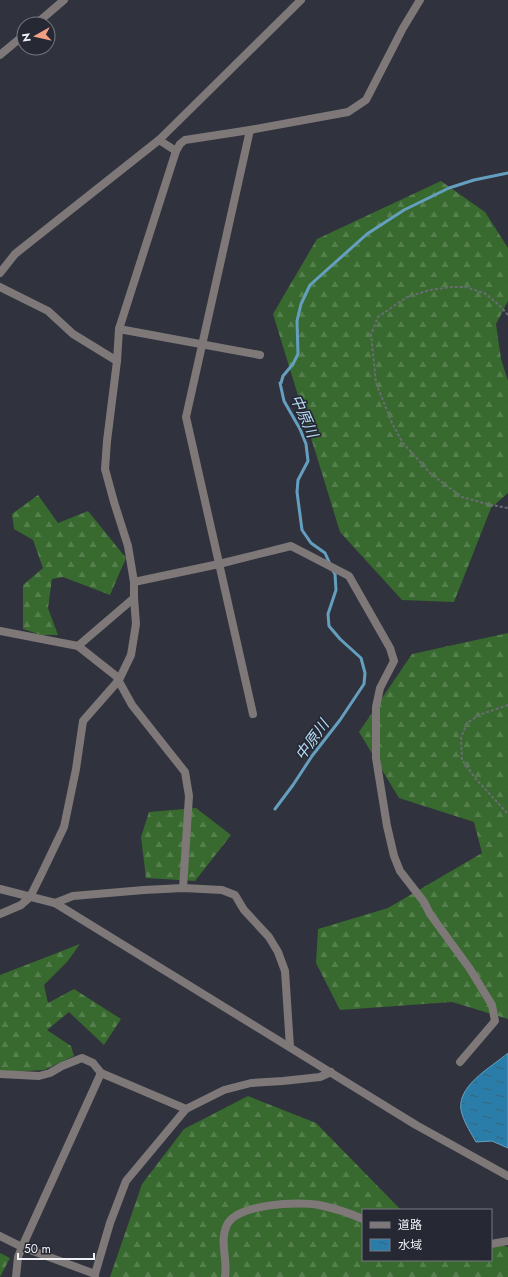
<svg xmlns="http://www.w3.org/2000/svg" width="508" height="1277" font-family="Jost,'Noto Sans JP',sans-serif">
<defs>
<pattern id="forest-firs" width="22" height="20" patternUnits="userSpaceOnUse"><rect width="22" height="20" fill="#38692e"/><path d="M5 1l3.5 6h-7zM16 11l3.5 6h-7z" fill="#557f4d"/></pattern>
<pattern id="water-ripples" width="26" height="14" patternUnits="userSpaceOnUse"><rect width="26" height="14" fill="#2a7ca9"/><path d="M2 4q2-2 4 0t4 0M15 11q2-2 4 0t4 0" fill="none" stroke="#38657e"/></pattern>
</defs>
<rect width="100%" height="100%" fill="#30333d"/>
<g fill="url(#forest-firs)">
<path d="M441 181 485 212 508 248V301L496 324 501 359 508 381V493L491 508 454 602 402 600 340 532 273 314 317 239Z"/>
<path d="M38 495 58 523 88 511 126 558 110 595 63 577 52 579 48 608 58 635H41L23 629V585L43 568 33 540 14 529 12 514Z"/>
<path d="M508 633V1019L452 1002 340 1010 316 963 318 929 388 908 482 853 474 822 399 798 359 732 412 654Z"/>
<path d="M196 808 231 835 195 881 146 878 141 837 149 812Z"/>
<path d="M80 944 67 962 44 985 48 1003 74 989 121 1019 104 1045 69 1012 47 1030 71 1046 74 1056 44 1070 12 1072 0 1070V975Z"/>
<path d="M248 1096 316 1123 401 1210H363V1260H491V1243L508 1247V1277H110L142 1184 184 1129Z"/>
<path d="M0 1253 10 1258 0 1277Z"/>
</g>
<path fill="url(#water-ripples)" stroke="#659fc0" d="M508 1053V1148L492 1141 476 1142C471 1133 465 1124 462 1114 453 1087 492 1067 508 1053Z"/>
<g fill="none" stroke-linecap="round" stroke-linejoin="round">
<g stroke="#659fc0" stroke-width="3">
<path d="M330 564 325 553 311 543 302 530 297 492 298 480 308 461 306 444 300 429 284 401 280 383H281L283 376 293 364 298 354 297 321 301 304 310 285 367 234 404 210 449 188 474 180 508 173"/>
<path d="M275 809 293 785 312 756 340 720 364 684 365 673 361 658 340 639 329 626 328 614 336 590 335 574 333 571"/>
</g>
<g stroke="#6a6c75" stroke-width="2" stroke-dasharray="3 2" stroke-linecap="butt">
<path d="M508 315 500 306 486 294 466 287H452L430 290 407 297 378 317 371 334 376 383 392 423 403 443 431 474 462 497 487 504 508 508"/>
<path d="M508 705 479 715 467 723 461 738 462 760 476 779 508 814"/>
</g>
<g stroke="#7e7878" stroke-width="8">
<path d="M36 24 64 0"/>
<path d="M0 55 24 35"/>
<path d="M250 130 186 417 253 714"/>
<path d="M159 140 176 151"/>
<path d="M0 273 15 254 159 140 301 0"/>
<path d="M0 287 48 311 73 334 117 361"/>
<path d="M119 329 260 355"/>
<path d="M134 582 219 564 291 546 349 576 390 648 394 661 380 688 376 707V758L387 826 394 856 400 871 424 902 430 914 470 969 492 1005 495 1021 460 1062"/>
<path d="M0 631 78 646 116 676 132 705 185 772 189 796 183 888"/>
<path d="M78 646 134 598"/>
<path d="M0 889 55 903 416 1125 508 1176"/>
<path d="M55 903 73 896 144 890 183 888 222 890 235 895 244 910 269 937 278 952 285 971 290 1047"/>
<path d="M0 1074 39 1076 50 1073 62 1066 82 1058 93 1063 101 1073 186 1109"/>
<path d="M0 1236 22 1247 95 1274"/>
<path d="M491 1244 508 1241"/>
<path d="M16 1277 18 1257 22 1247 101 1073"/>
<path d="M95 1277V1274L110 1223 126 1181 186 1109 224 1090 251 1083 283 1081 320 1077 331 1072"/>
<path d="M225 1277C228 1260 219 1241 227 1225 236 1204 299 1201 319 1205 334 1208 349 1213 363 1219"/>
</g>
<path stroke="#7e7878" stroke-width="8" d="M0 914 21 905 30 897 41 875 64 827 76 769 83 721 119 680 131 655 136 624 134 598V582L128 546 114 502 105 469 107 441 117 361 119 329 176 151 180 144 185 140 250 130 348 112 366 100 403 28 420 0"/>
</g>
<g text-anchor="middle" stroke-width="3.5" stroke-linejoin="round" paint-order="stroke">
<g font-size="15" font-style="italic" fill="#b6ddf6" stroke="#262933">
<text transform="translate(304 416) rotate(66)" y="5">中原川</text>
<text transform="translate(312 740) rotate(-54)" y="5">中原川</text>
</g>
</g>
<rect x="362" y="1209" width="130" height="52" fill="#262933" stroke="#767981"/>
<rect x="370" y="1222" width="20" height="6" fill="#7e7878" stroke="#767981"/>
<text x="398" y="1229" font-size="12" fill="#eff1f7">道路</text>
<rect x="370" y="1239" width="20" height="12" fill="url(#water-ripples)" stroke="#767981"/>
<text x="398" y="1249" font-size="12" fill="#eff1f7">水域</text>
<g transform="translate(36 36) rotate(262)"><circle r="19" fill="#262933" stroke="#767981"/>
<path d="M0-3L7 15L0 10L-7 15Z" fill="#f39f83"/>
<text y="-6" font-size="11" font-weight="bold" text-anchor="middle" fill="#eff1f7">N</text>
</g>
<path d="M18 1253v6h76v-6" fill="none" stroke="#eff1f7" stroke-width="2"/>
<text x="24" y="1253" font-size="12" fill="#eff1f7" stroke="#262933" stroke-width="3" paint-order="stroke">50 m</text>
</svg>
